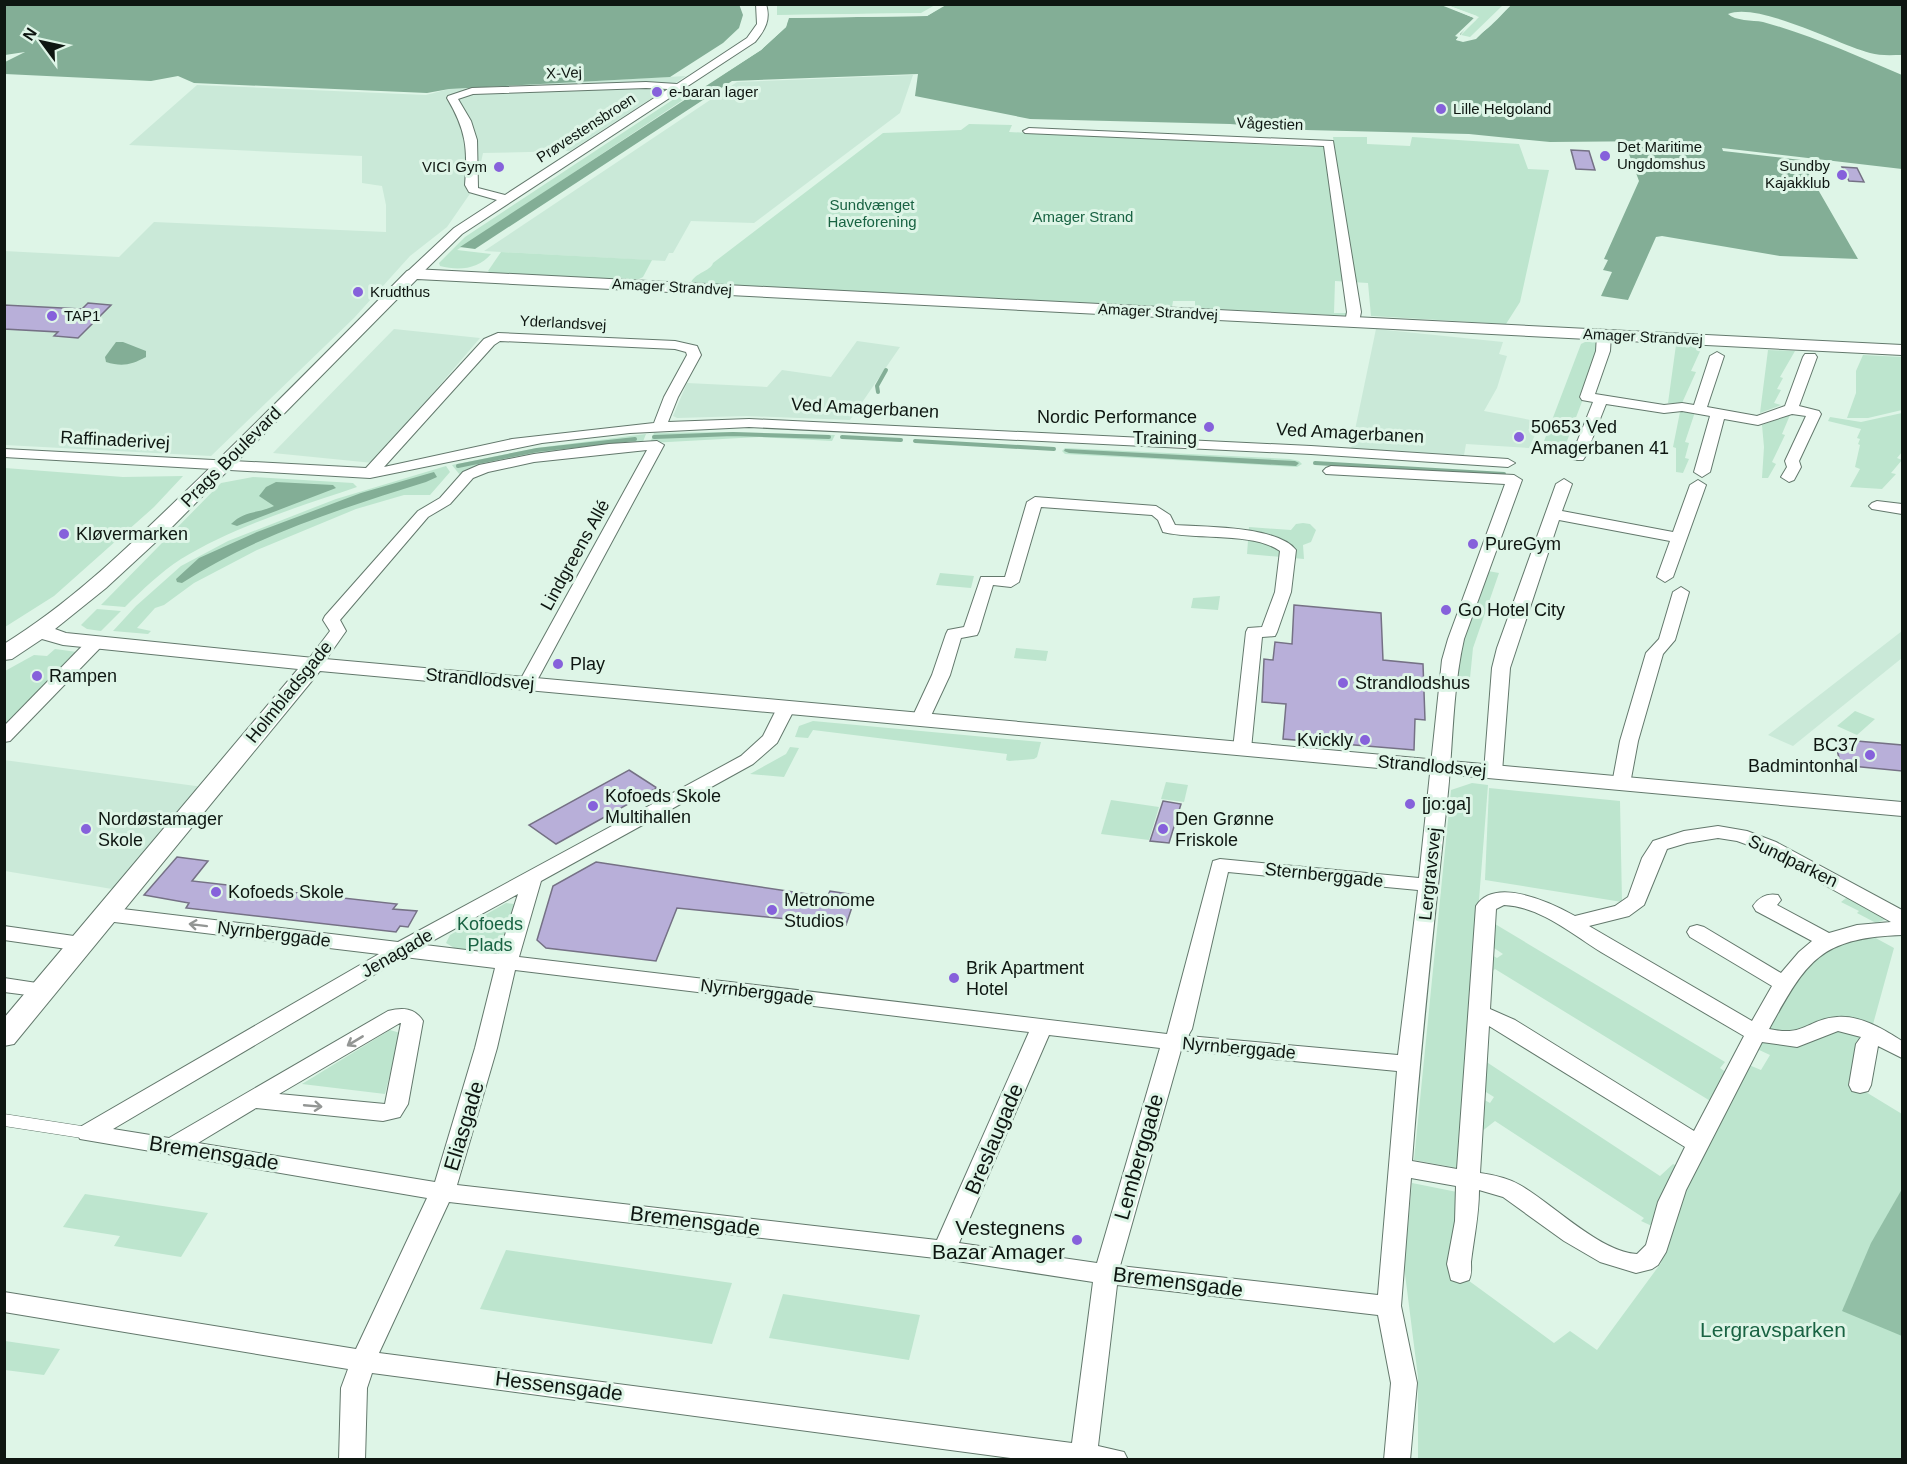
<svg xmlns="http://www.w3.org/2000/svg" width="1907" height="1464" font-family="Arial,sans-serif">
<rect width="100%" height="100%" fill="#def5e7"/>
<g fill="#cae9d8">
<path d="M913 75 900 113 754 223 691 221 673 253H669L665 261 484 251 737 82Z"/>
<path d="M686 76 570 151 483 153 476 185 447 227 410 256 354 318 211 456 5 445 4 251 119 257 154 222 386 232V205L382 186 362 183V156L129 145 197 85 426 95 449 89Z"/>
<path d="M394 329 480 338 373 463 273 453Z"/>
<path d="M1376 329 1503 342 1499 354 1507 356 1497 388 1484 411 1541 422 1529 448 1466 444 1464 455 1351 449Z"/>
<path d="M857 341 900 347 850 420 746 416 677 418 673 416 687 383 767 387 782 370 831 377Z"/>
<path d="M1902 631V658L1793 746 1768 735Z"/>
<path d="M4 760 203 787 118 890 5 871Z"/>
</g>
<g fill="#bde5ce">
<path d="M777 5H935L921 13 777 15Z"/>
<path d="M1447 5H1503L1470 37 1461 35 1479 17Z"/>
<path d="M677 97 686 98 457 250 491 254C479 269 459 271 440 266L439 263 465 237Z"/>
<path d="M969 124 1012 125 1009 132 1311 147 1334 144 1333 137H1367V144L1410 146 1412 137 1519 144 1528 169 1549 170 1520 302 1506 324 1371 316 1368 283 1335 281 1334 313H1349V316L1195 308V301H1173L1172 307 691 283C694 273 711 271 713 263L883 133 961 130Z"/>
<path d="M501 252 652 260 643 277 637 280 491 273 488 271Z"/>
<path d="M1585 342H1600L1579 398 1583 399 1562 454 1536 453 1541 449 1581 344Z"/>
<path d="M1676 345 1702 347 1691 371 1696 372 1682 403H1668Z"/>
<path d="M1768 350 1795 351 1780 377 1783 378 1777 389 1781 390 1774 403 1781 405 1760 413Z"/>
<path d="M1863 355 1902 357V410L1868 418H1847L1856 393V371Z"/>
<path d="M1685 411 1695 412 1685 442 1689 443 1685 458 1689 459 1683 473 1676 472V448L1673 447 1680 412Z"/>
<path d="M1902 413V452L1897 458 1902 460 1891 473 1896 474 1882 489 1850 487 1860 469 1855 467 1860 445 1858 444 1860 439 1857 438 1861 429 1828 421 1830 417 1861 422Z"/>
<path d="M1790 415 1782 434 1785 435 1772 462 1776 464 1768 478H1762L1764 447 1762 425Z"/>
<path d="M725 432 835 435 832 441 759 437 650 443 654 433Z"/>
<path d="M646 434 642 444 469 470 460 475 452 465 536 448Z"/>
<path d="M1065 448 1290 459 1299 461 1302 464 1297 467 1065 454 1062 451Z"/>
<path d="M446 466 450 472 430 495H404L356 509 257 550 194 583 164 605 155 608 137 628 151 631 148 634 113 631 136 606 181 566 228 541 336 499Z"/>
<path d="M5 468 123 477 183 476 154 507 54 596 5 627Z"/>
<path d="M253 477 353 483 357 487C298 507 235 526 181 559 161 572 142 590 125 607L101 605 221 483Z"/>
<path d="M1303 523 1310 524 1316 530 1311 542 1303 545 1304 559 1247 554 1249 527 1291 530 1296 524Z"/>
<path d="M1488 571 1499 573 1473 648 1470 678 1456 676 1462 632Z"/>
<path d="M940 573 974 576 971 588 936 585Z"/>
<path d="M1220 596 1218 610 1191 608 1193 598Z"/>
<path d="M97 609 121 611 101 631 87 629 81 625Z"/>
<path d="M1016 648 1048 651 1046 661 1014 658Z"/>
<path d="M55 649 77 652 5 726V671L34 655 47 656Z"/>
<path d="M1855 711 1875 719 1857 735 1837 726Z"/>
<path d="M813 721 1041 742 1037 757 1034 759 1009 761 1006 760 1007 754 813 730 808 738 795 737 799 726Z"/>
<path d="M790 747 799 748 784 777 750 774 786 754Z"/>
<path d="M1166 782 1188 785 1184 802 1161 799Z"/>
<path d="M1472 783 1488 785 1458 1168 1414 1160 1451 790Z"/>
<path d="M1489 788 1620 801 1622 902 1485 880Z"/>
<path d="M1111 800 1159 807 1149 840 1101 834Z"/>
<path d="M1850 895 1887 919 1876 923 1857 913 1859 911 1841 902Z"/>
<path d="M506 903 514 904 515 909 503 953 456 949 446 943 450 935Z"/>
<path d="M1495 924 1725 1062 1720 1068 1727 1073 1712 1102 1495 969 1489 974 1490 954 1497 958 1503 954 1491 946Z"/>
<path d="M1872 936 1894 948 1856 1086 1902 1114V1459H1418V1377L1404 1266 1412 1183 1457 1192 1450 1267 1554 1343 1570 1331 1597 1350 1661 1263 1679 1200 1749 1065 1761 1070 1770 1055 1757 1049 1798 970 1843 942Z"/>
<path d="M390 1030 400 1033 385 1094 302 1084Z"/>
<path d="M1485 1061 1660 1176 1673 1164 1677 1166 1652 1226 1641 1221 1644 1218 1495 1121 1481 1132V1098L1490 1103 1494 1097 1481 1089Z"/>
<path d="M85 1194 208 1213 181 1257 114 1246 120 1236 63 1227Z"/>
<path d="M506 1250 732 1283 712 1344 480 1309Z"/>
<path d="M783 1294 920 1315 909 1360 769 1338Z"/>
<path d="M4 1341H5L60 1349 44 1375 5 1370Z"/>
</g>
<path fill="#92bfa6" d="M1902 1189V1336L1842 1311 1871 1243Z"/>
<g fill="#83ae96">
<path d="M739 4 743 15 739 28 723 43 670 77 449 89 427 93 194 83 178 76 151 81 5 74V62L25 52 5 55V5Z"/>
<path d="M946 4H1441L1474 18 1456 40C1479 43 1496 20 1511 5H1902V55C1892 55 1880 56 1870 53 1837 44 1759 2 1728 14 1735 21 1752 20 1763 22 1811 35 1857 56 1902 75V169L1722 148 1723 151 1732 152 1801 160 1858 259 1780 256 1662 236 1656 237 1628 300 1601 296 1612 272 1603 270 1608 260 1604 259 1639 181 1626 146 1703 149 1705 146 1662 141 1550 142 1469 134 1306 130 1230 124 1030 119 915 96 918 74 732 81 475 249 460 247 761 50 786 27 788 18 927 16Z"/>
<path d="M116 342H123L146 351V357C131 365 122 367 106 362L105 357Z"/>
<path d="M1065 449 1295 461 1299 463 1296 466 1069 453 1064 451Z"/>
<path d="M434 472 437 477 426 482C343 508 256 535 182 583L177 582 176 579 199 558 257 532 361 493Z"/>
<path d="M276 482 333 485 336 488 237 526 231 524C245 510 257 514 274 506L259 496 266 487Z"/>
</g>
<g fill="#def5e7">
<path d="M940 4 946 5 927 16 789 18 786 27 761 50 686 98 681 97 760 47 783 25 788 15 926 13Z"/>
<path d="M1507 4 1511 5 1476 39 1463 42 1456 40 1458 37 1455 36 1474 18 1441 5H1447L1477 16 1476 20 1460 34 1461 39H1463L1475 36Z"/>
</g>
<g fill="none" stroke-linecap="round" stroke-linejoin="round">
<g stroke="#83ae96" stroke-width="4">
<path d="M878 392 877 386 886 370"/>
<path d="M654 437 733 434 829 437"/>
<path d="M842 437 901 440"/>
<path d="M915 441 1054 449"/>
<path d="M1315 463 1504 474"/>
<path d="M458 466 537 450 635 439"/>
</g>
</g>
<g fill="#b8afd9" stroke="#757185" stroke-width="1.5">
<path d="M1571 150 1589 151 1595 170 1576 169Z"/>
<path d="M1842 167 1857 168 1864 182 1849 181Z"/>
<path d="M88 303 111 305 78 338 54 336 58 332 4 329V305L82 309Z"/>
<path d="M1294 605 1381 613 1383 660 1423 664 1425 720 1415 719 1414 750 1283 739 1286 704 1262 702 1264 659 1273 660 1275 642 1292 644Z"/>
<path d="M1834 739 1902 745V771L1841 765Z"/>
<path d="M629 770 657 788 556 844 529 825Z"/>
<path d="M1163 801 1181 804 1169 843 1150 841Z"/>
<path d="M177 857 208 861 192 881 397 904 393 909 417 911 408 927 400 926 396 932 186 908 189 903 144 895Z"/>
<path d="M596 862 827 897 830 891 856 895 846 925 677 908 656 961 546 948 537 940 553 886Z"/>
</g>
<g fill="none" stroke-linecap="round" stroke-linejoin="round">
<defs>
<path id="pedestrian" d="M4 1114 88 1127 94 1129 96 1133 94 1137 88 1139 4 1126Z"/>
<g id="minor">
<path d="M756 4H766C771 20 765 30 755 42L462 234 418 277H408L407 274 408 271 454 228 497 200 469 192 465 185C468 148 466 130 447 98L448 96 472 88 646 82 677 84 747 38 757 24ZM646 88 668 89 505 195 478 188 477 140 471 121 458 99 473 94Z"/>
<path d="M1029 128 1333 141 1361 312 1359 322 1352 326 1345 322 1347 312 1324 146 1025 133 1023 131Z"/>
<path d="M1604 331 1611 335 1610 351 1595 394 1664 405 1682 403 1694 405 1710 356 1717 352 1724 356 1707 407 1757 416 1785 406 1803 357 1805 354H1815L1817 357 1799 406 1819 411 1821 414 1799 461 1801 467 1794 480 1789 482 1781 477 1787 467 1785 461 1806 416 1792 414 1758 425 1724 419 1710 472 1702 477 1694 472 1710 416 1682 411 1664 413 1606 404 1585 457 1583 460H1573L1571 457 1593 402 1582 400 1580 397 1596 351 1597 335Z"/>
<path d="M498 333 675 341 697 346 701 355 678 397 668 422 749 419 1311 446 1508 459 1515 463 1508 467 1311 454 749 427 630 433 542 443 370 478 4 457V449L366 468 484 339ZM500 341 675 349 686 352 687 355 664 397 654 423 512 439 384 467 494 345Z"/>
<path d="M657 441 664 445 533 688H521L518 684 647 450 534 462 488 472 473 478 450 504 428 517 340 620 346 631 320 668H308L305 664 330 631 323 620 325 616 418 511 440 498 463 472 479 465 534 454 609 444Z"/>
<path d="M1331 466 1514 475 1522 480 1464 639C1452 692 1453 748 1447 802 1434 922 1421 1041 1412 1161L1457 1169 1476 906C1495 876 1552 903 1575 916L1615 906 1628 897 1642 858 1653 841 1684 831 1718 826 1747 831 1776 842 1902 910V935C1820 938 1807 960 1769 1029 1806 1037 1807 1019 1837 1017 1860 1015 1883 1029 1902 1041V1058L1878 1046 1871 1085 1868 1091 1860 1093 1852 1091 1849 1085 1856 1044 1861 1037 1838 1031 1797 1047 1762 1042 1686 1190 1666 1252 1658 1265 1652 1269 1636 1273 1600 1262 1564 1241 1503 1197 1479 1190C1479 1215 1474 1237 1471 1262 1471 1269 1472 1273 1469 1280L1460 1283 1451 1280 1447 1264 1455 1221 1456 1186 1411 1178 1401 1306 1417 1383 1410 1460H1384L1391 1383 1378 1315 1117 1285 1098 1446 1124 1452 1128 1460H1026L372 1373 367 1388 365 1460H339L341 1388 348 1369 4 1312V1292L356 1349 427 1198 80 1139 77 1133 80 1127 379 954 106 921 99 919 96 914 99 909 106 907 398 942 741 756 763 736 777 708 780 704H792L795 708 777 743 753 764 541 881 519 957 1167 1034 1213 861 1220 859 1419 878 1442 660 1448 639 1505 484 1326 474 1323 471 1326 468ZM1718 838 1737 841 1762 850 1891 922 1857 925 1829 933 1777 905 1781 900 1778 895C1767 893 1759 897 1753 906L1756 911 1812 941 1799 952 1781 973 1704 927 1697 925 1690 927 1687 932 1690 937 1772 986 1752 1021 1589 926 1629 916 1644 905 1667 849 1687 843ZM1228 872 1418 890 1398 1055 1188 1036 1192 1029ZM518 894 499 954 425 945ZM1504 905C1543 907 1574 936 1606 955 1652 982 1698 1009 1744 1036L1694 1131 1515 1020 1490 1009 1496 909ZM404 957 495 968 475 1048 435 1182 198 1143 256 1108 383 1121 400 1117 408 1104 423 1021C415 1008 403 1007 388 1011L169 1138 113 1129ZM515 970 1029 1032 937 1240 457 1185 497 1048ZM401 1023 385 1104 279 1094 400 1023ZM1489 1026 1685 1147 1658 1202 1646 1245 1637 1254C1600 1252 1553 1204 1520 1185 1508 1178 1494 1175 1480 1173ZM1049 1035 1160 1048 1097 1263 959 1243ZM1181 1050 1397 1071 1378 1295 1120 1266ZM449 1202 944 1259 1093 1282 1072 1443 379 1353Z"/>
<path d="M1564 479 1572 484 1562 511 1673 532 1690 485 1698 480 1706 485 1673 577 1665 582 1657 577 1670 541 1559 520 1510 668 1502 772 1500 776H1486L1484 772 1492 668 1497 648 1556 484Z"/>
<path d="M1035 497 1156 506 1170 515 1175 525C1204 527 1278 526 1296 550L1291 592 1277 632 1275 636 1262 637 1251 749 1248 753H1236L1233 749 1246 632 1248 628 1262 627 1275 592 1280 551C1254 532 1195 540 1163 532L1158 520 1152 515 1041 507 1019 582 1011 587 993 585 979 631 977 635 961 638 950 675 929 720 926 724H914L911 720 932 675 946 634 948 630 964 627 981 577H1005L1027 502Z"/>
<path d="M1877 501 1902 504V514L1872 509 1869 506 1872 503Z"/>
<path d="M1681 587 1689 592 1675 640 1663 654 1638 741 1630 784 1628 788H1614L1612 784 1620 741 1646 653 1659 639 1673 592Z"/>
<path d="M96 637 102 638 104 642 102 646 10 741 4 742V726L90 638Z"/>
<path d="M4 926 81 937 88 939 91 944 88 949 81 951 4 940Z"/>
<path d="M4 978 50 985 53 990 50 995 43 997 4 992Z"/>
</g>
<path id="tertiary" d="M413 269 1902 345V355L417 279 171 528 106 588 55 629 66 633 314 658 1902 802V816L320 671 14 1044 4 1046V1018L298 669 63 645 42 639 12 659 4 660V644C72 602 128 547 185 492 260 420 334 345 407 271Z"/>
</defs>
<use href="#pedestrian" stroke="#63786c" stroke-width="1"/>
<use href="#minor" stroke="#63786c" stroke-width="2"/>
<use href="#tertiary" stroke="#63786c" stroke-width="2"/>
<use href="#pedestrian" fill="#fff" fill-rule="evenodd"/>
<use href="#minor" fill="#fff" fill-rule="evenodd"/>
<use href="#tertiary" fill="#fff" fill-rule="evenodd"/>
</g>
<defs><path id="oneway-shaft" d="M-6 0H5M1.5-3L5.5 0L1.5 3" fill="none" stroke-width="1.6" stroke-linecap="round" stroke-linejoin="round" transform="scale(1.5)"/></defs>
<g stroke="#939694">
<use href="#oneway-shaft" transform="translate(198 925) rotate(-173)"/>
<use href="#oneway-shaft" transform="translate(355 1041) rotate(149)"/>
<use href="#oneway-shaft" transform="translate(313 1106) rotate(5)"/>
</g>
<g fill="#8661db" stroke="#def5e7" stroke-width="2">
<circle cx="657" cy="92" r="6"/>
<circle cx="1441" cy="109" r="6"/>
<circle cx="1605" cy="156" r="6"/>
<circle cx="499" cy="167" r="6"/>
<circle cx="1842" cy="175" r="6"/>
<circle cx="358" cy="292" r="6"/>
<circle cx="52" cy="316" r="6"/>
<circle cx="1209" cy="427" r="6"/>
<circle cx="1519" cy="437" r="6"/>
<circle cx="64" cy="534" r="6"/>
<circle cx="1473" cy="544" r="6"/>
<circle cx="1446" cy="610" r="6"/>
<circle cx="558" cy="664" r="6"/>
<circle cx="37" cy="676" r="6"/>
<circle cx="1343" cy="683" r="6"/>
<circle cx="1365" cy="740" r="6"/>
<circle cx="1870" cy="755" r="6"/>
<circle cx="1410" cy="804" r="6"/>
<circle cx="593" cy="806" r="6"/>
<circle cx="86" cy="829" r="6"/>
<circle cx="1163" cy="829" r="6"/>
<circle cx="216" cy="892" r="6"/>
<circle cx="772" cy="910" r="6"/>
<circle cx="954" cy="978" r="6"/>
<circle cx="1077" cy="1240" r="6"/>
</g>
<g text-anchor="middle" stroke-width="6" stroke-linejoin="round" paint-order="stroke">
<g font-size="15" fill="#0e1611" stroke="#def5e7">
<text transform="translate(564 73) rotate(-2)" y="5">X-Vej</text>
<text transform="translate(1270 124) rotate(2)" y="5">Vågestien</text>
<text transform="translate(586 128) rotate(-33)" y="5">Prøvestensbroen</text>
<text transform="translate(672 287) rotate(3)" y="5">Amager Strandvej</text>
<text transform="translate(1158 312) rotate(3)" y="5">Amager Strandvej</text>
<text transform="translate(563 323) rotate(3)" y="5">Yderlandsvej</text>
<text transform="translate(1643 337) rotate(3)" y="5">Amager Strandvej</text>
</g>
<g font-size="15" fill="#0e1611" stroke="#def5e7" text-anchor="start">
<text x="669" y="97">e-baran lager</text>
<text x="1453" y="114">Lille Helgoland</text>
<text x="1617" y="152">Det Maritime<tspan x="1617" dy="17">Ungdomshus</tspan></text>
<text x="1830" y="171" text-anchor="end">Sundby<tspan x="1830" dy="17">Kajakklub</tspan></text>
<text x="487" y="172" text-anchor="end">VICI Gym</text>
<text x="370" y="297">Krudthus</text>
<text x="64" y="321">TAP1</text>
</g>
<g font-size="15" fill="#196343" stroke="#def5e7">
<text x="872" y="210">Sundvænget<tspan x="872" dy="17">Haveforening</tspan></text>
<text x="1083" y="222">Amager Strand</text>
</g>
<g font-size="18" fill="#0e1611" stroke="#def5e7">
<text transform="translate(865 408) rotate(3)" y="6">Ved Amagerbanen</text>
<text transform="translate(1350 433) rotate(3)" y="6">Ved Amagerbanen</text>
<text transform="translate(115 440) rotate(3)" y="6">Raffinaderivej</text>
<text transform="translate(231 457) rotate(-45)" y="6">Prags Boulevard</text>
<text transform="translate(575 555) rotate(-61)" y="6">Lindgreens Allé</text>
<text transform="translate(480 679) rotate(5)" y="6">Strandlodsvej</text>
<text transform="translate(289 692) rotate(-51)" y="6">Holmbladsgade</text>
<text transform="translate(1432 766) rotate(5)" y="6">Strandlodsvej</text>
<text transform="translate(1793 861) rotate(26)" y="6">Sundparken</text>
<text transform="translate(1430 874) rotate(-84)" y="6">Lergravsvej</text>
<text transform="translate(1324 875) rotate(6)" y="6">Sternberggade</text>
<text transform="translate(274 934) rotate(7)" y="6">Nyrnberggade</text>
<text transform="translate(397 953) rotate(-30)" y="6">Jenagade</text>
<text transform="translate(757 992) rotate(7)" y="6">Nyrnberggade</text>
<text transform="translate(1239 1048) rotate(5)" y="6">Nyrnberggade</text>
</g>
<g font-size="18" fill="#0e1611" stroke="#def5e7" text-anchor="start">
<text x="1197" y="423" text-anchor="end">Nordic Performance<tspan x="1197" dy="21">Training</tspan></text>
<text x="1531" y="433">50653 Ved<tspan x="1531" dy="21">Amagerbanen 41</tspan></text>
<text x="76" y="540">Kløvermarken</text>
<text x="1485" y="550">PureGym</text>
<text x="1458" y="616">Go Hotel City</text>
<text x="570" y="670">Play</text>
<text x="49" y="682">Rampen</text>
<text x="1355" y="689">Strandlodshus</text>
<text x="1353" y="746" text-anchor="end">Kvickly</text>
<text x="1858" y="751" text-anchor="end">BC37<tspan x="1858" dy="21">Badmintonhal</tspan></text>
<text x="605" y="802">Kofoeds Skole<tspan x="605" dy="21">Multihallen</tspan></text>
<text x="1422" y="810">[jo:ga]</text>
<text x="98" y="825">Nordøstamager<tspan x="98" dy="21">Skole</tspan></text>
<text x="1175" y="825">Den Grønne<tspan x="1175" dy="21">Friskole</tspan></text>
<text x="228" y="898">Kofoeds Skole</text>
<text x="784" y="906">Metronome<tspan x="784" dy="21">Studios</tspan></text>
<text x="966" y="974">Brik Apartment<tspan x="966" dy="21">Hotel</tspan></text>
</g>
<g font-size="18" fill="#196343" stroke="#def5e7">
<text x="490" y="930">Kofoeds<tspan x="490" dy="21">Plads</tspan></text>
</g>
<g font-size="21" fill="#0e1611" stroke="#def5e7">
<text transform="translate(464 1126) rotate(-73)" y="7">Eliasgade</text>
<text transform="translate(994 1139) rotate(-67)" y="7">Breslaugade</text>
<text transform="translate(214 1153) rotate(9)" y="7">Bremensgade</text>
<text transform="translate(1139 1157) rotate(-74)" y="7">Lemberggade</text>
<text transform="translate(695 1221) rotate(7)" y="7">Bremensgade</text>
<text transform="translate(1178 1282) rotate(7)" y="7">Bremensgade</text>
<text transform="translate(559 1386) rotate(7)" y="7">Hessensgade</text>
</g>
<g font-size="21" fill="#0e1611" stroke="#def5e7" text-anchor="end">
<text x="1065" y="1235">Vestegnens<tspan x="1065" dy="24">Bazar Amager</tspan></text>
</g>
<g font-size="21" fill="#196343" stroke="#def5e7">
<text x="1773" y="1337">Lergravsparken</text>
</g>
</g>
<rect width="1907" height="1464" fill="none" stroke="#0e1611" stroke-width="12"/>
<g transform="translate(42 42) rotate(303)" stroke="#def5e7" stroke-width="4.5" paint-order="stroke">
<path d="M0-4.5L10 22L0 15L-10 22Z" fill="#0e1611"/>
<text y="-9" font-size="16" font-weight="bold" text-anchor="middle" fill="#0e1611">N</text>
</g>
</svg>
